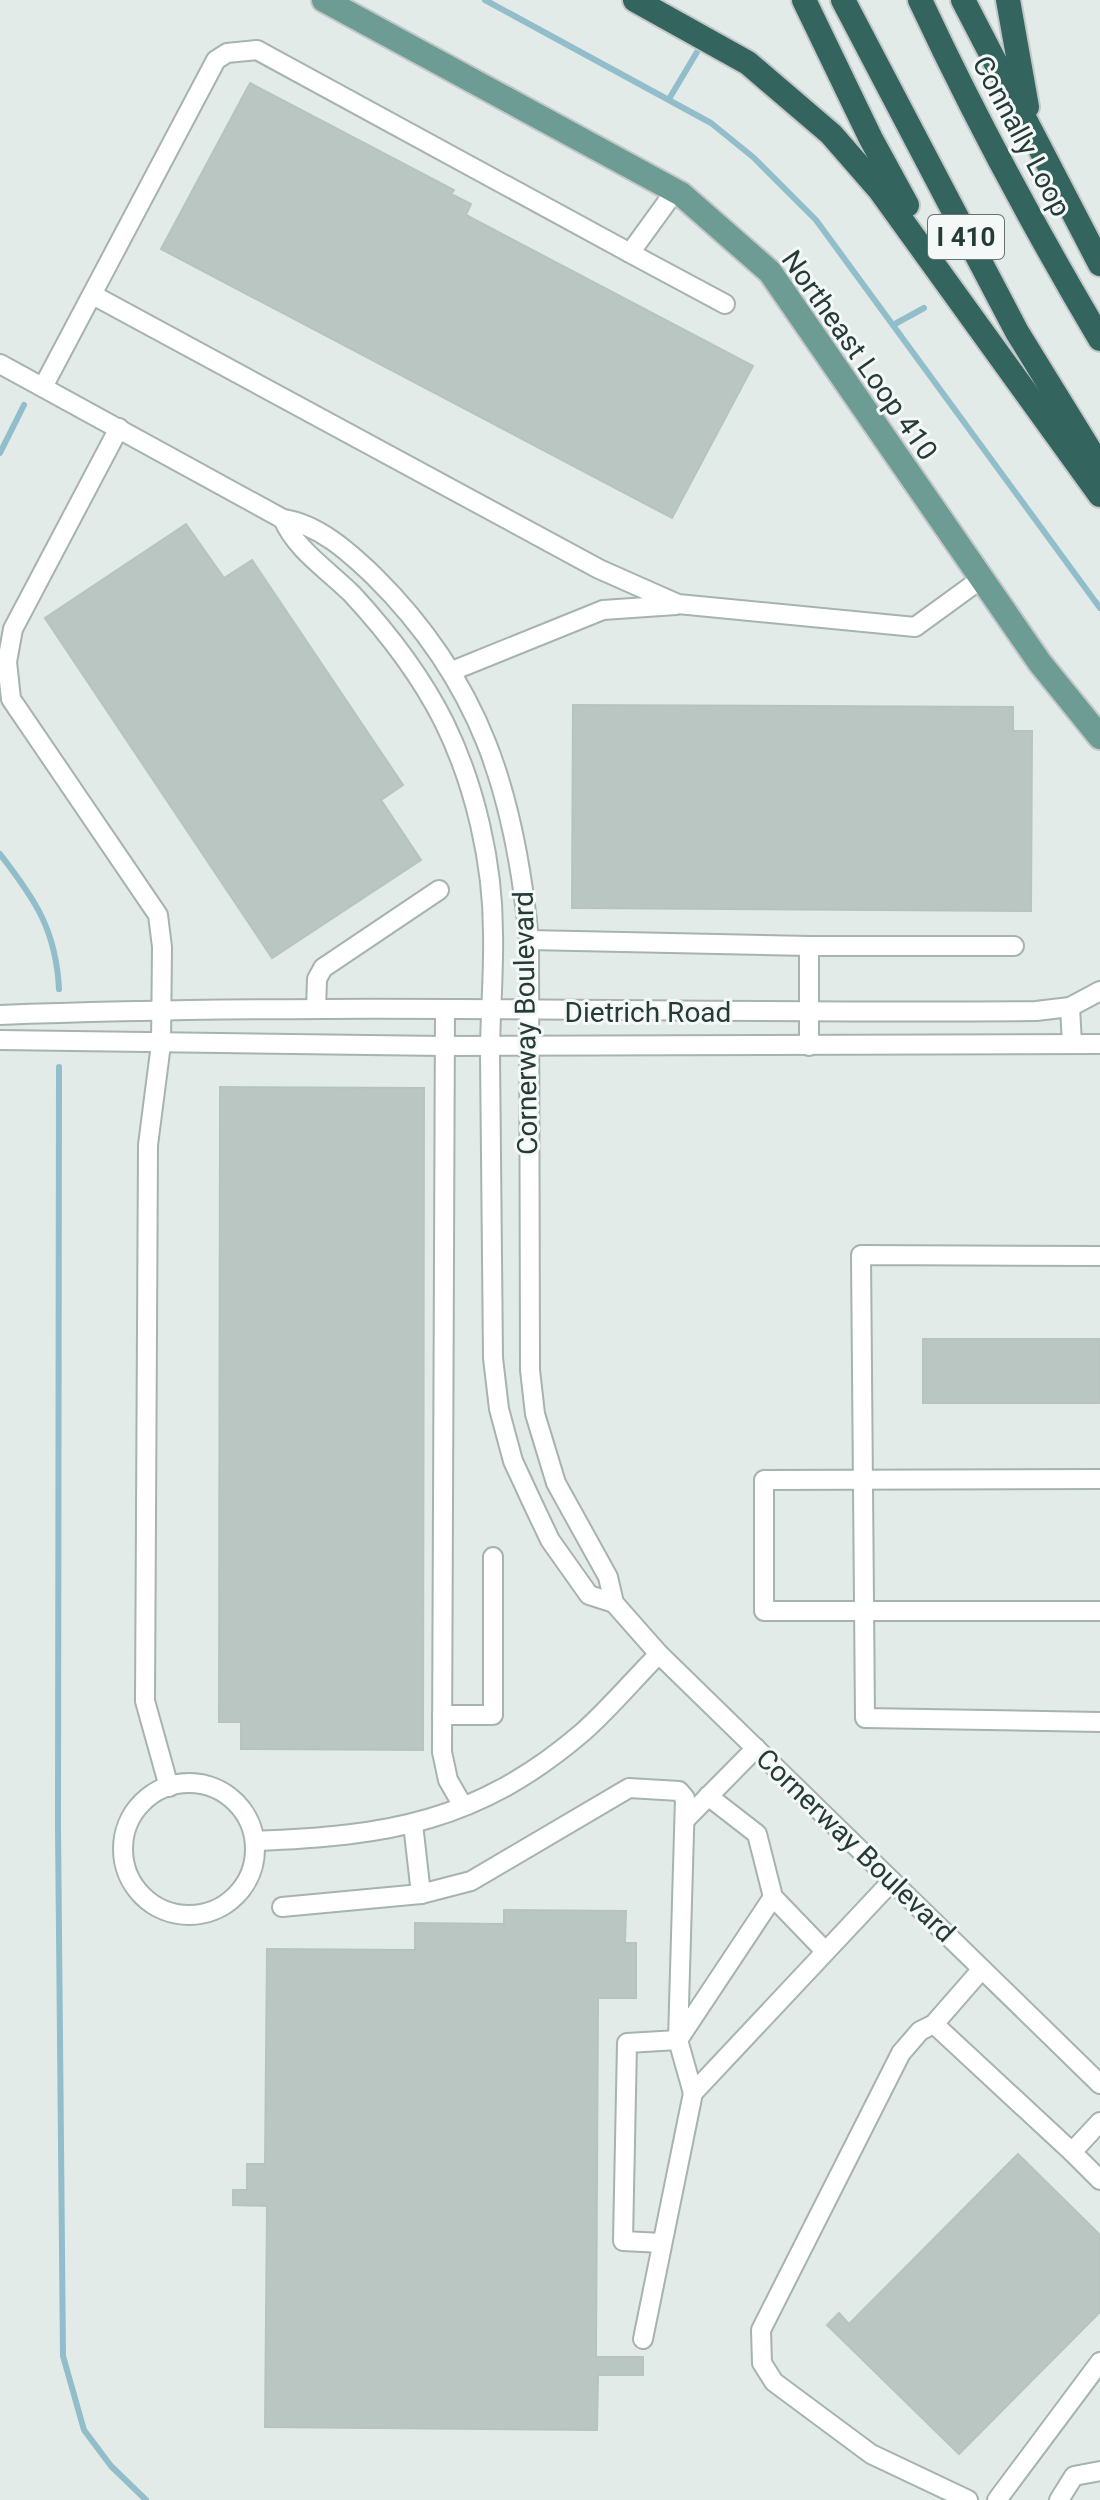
<svg xmlns="http://www.w3.org/2000/svg" width="1100" height="2500" font-family="Roboto,sans-serif">
<rect width="100%" height="100%" fill="#e3ebe8"/>
<g fill="none" stroke-linecap="round" stroke-linejoin="round">
<g stroke="#92bdca" stroke-width="6">
<path d="M485 0 711 123 753 157 816 220 1100 608"/>
<path d="M669 99 700 47"/>
<path d="M893 325 924 308"/>
<path d="M0 453 24 405"/>
<path d="M0 854C35 899 56 930 59 989"/>
<path d="M59 1067 58 1827 63 2356 84 2430 111 2466 146 2500"/>
</g>
</g>
<g fill="#b9c6c2" stroke="#b6c4c0" stroke-width="2">
<path d="M250 83 454 190 451 194 471 204 466 215 753 366 672 518 161 249Z"/>
<path d="M186 524 224 578 252 560 403 785 381 800 421 860 272 958 45 618Z"/>
<path d="M573 705 1013 707V731H1032L1031 911 572 908Z"/>
<path d="M220 1087 424 1088 423 1750 241 1749V1722H219Z"/>
<rect x="923" y="1339" width="177" height="64"/>
<path d="M504 1910 626 1911 625 1943H636V1998H598L596 2357H643V2375H598L597 2430 265 2427 267 2206 233 2205V2190H247V2164H265L267 1949 415 1950V1923L504 1924Z"/>
<path d="M1018 2154 1100 2235V2312L959 2454 827 2325 839 2313 849 2324Z"/>
</g>
<g fill="none" stroke-linecap="round" stroke-linejoin="round">
<defs>
<g id="minor">
<path d="M675 191 630 253 725 304"/>
<path d="M93 295 599 569 678 604 915 627 981 579"/>
<path d="M0 364 283 519C318 524 349 552 374 576 481 682 515 794 529 940L530 1370 535 1414 556 1483 608 1577 614 1603 659 1654 1100 2084"/>
<path d="M43 387 216 60 227 53 257 50 630 253"/>
<path d="M119 428 13 629 7 662 11 699 158 915 162 947 161 1044 148 1145 145 1701 169 1787"/>
<path d="M283 519C295 549 329 571 352 594 388 633 420 674 444 722 475 785 493 863 493 933 494 974 490 1014 490 1055 491 1156 492 1257 493 1358L499 1409 513 1461 532 1502 550 1540 589 1595 614 1603"/>
<path d="M452 671 603 610 676 605"/>
<path d="M529 940 809 946H1014"/>
<path d="M1070 1007 1072 1044"/>
<path d="M316 1009 317 979 323 968 439 890"/>
<path d="M445 1010 442 1752 448 1780 463 1806"/>
<path d="M0 1015C345 1002 691 1014 1036 1011L1070 1007 1100 991"/>
<path d="M0 1040 444 1046 1100 1044"/>
<path d="M809 1046V946"/>
<path d="M1100 1256 861 1255 865 1718 1100 1722"/>
<path d="M1100 1479 764 1480V1611H1100"/>
<path d="M442 1715H493V1557"/>
<circle cx="189" cy="1849" r="66"/>
<path d="M708 1796 757 1834 773 1897 825 1951"/>
<path d="M685 1820 756 1748"/>
<path d="M413 1824 421 1894"/>
<path d="M255 1841C388 1836 478 1822 583 1732 610 1708 634 1679 659 1654"/>
<path d="M282 1907 421 1894 471 1881 629 1788 679 1791 685 1798 678 2040 627 2043 623 2241 662 2243"/>
<path d="M934 2024 1072 2152 1100 2122"/>
<path d="M693 2093 678 2040 773 1897"/>
<path d="M1072 2152 1100 2180"/>
<path d="M643 2339 693 2093 892 1881"/>
<path d="M968 2500 871 2454 774 2382 762 2363 761 2330 901 2053 920 2031 934 2024 982 1969"/>
<path d="M997 2500 1100 2362"/>
<path d="M1059 2500 1074 2476 1100 2471"/>
</g>
<path id="major" d="M324 0 681 194 770 272 1040 663 1100 737"/>
<g id="highway">
<path d="M635 0 748 63 831 134 879 189 1100 495"/>
<path d="M804 0 871 139 907 205"/>
<path d="M843 0 1017 332 1100 467"/>
<path d="M920 0C974 116 1035 229 1100 339"/>
<path d="M963 0 1100 264"/>
<path d="M1008 0 1027 107"/>
</g>
</defs>
<use href="#minor" stroke="#a6b3af" stroke-width="22"/>
<use href="#major" stroke="#c2c8c7" stroke-width="28"/>
<use href="#highway" stroke="#c2c8c7" stroke-width="28"/>
<use href="#minor" stroke="#fff" stroke-width="18"/>
<use href="#major" stroke="#6d9c94" stroke-width="24"/>
<use href="#highway" stroke="#34645e" stroke-width="24"/>
</g>
<g text-anchor="middle" stroke-width="6" stroke-linejoin="round" paint-order="stroke">
<rect fill="#f4f8f6" stroke="#637470" stroke-width="2" x="928" y="215" width="76" height="44" rx="6"/>
<g font-size="26" font-weight="bold" fill="#253b37">
<text x="966" y="246">I 410</text>
</g>
<g font-size="28" fill="#253b37" stroke="#f4f8f6">
<text transform="translate(1022 136) rotate(62)" y="10">Connally Loop</text>
<text transform="translate(860 355) rotate(55)" y="10">Northeast Loop 410</text>
<text x="648" y="1022">Dietrich Road</text>
<text transform="translate(525 1023) rotate(-91)" y="10">Cornerway Boulevard</text>
<text transform="translate(856 1845) rotate(44)" y="10">Cornerway Boulevard</text>
</g>
</g>
</svg>
